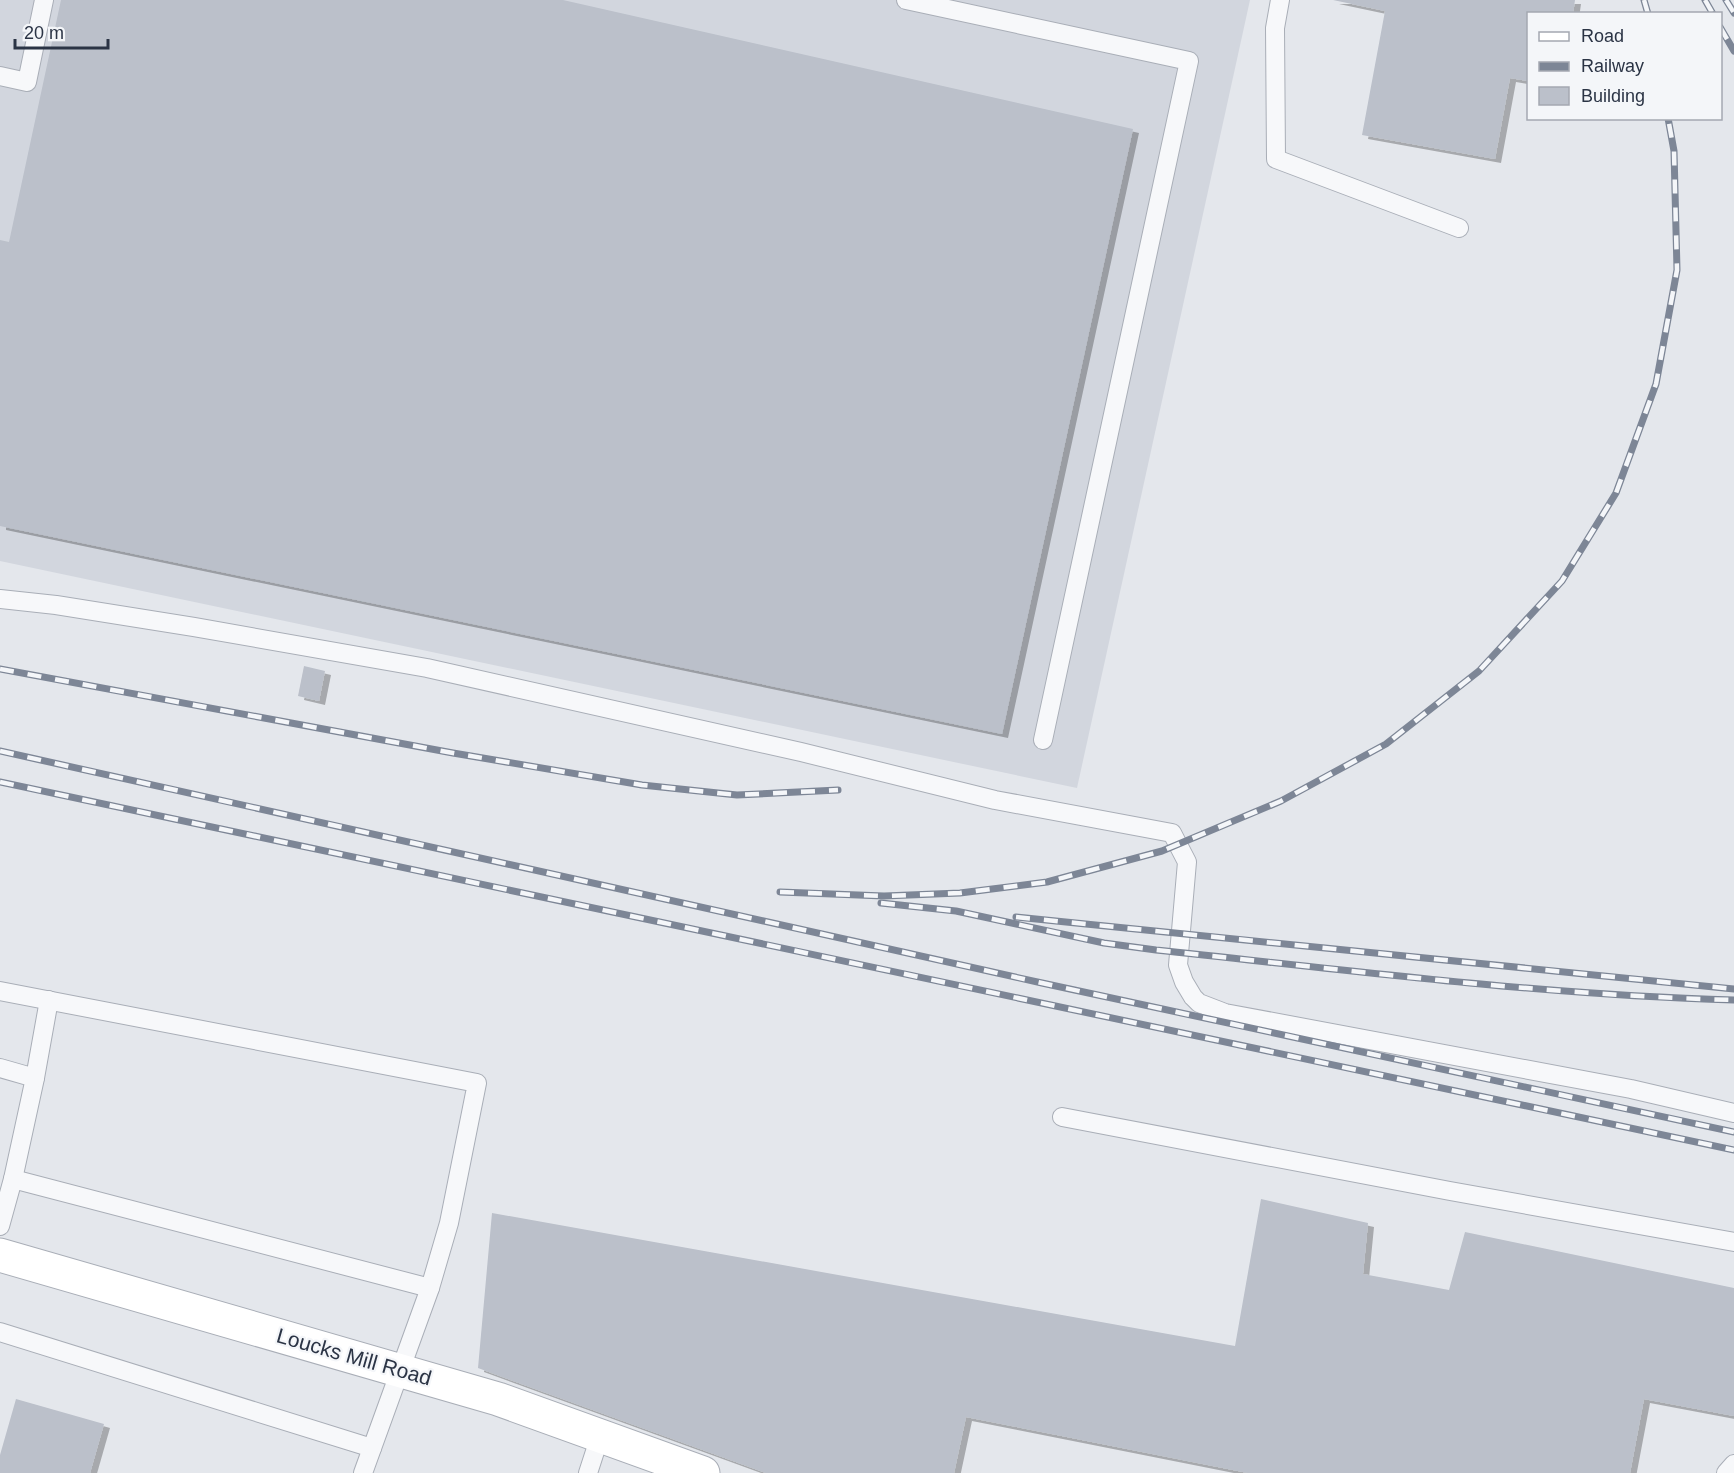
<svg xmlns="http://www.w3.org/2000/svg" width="1734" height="1473" font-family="Arial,sans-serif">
<defs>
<filter id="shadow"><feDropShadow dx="6" dy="4" stdDeviation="0" flood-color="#0004"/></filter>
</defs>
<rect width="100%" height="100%" fill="#e4e7ec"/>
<path fill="#d2d6de" d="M0 0H1250L1077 788 0 561Z"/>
<g fill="#bbc0ca" filter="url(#shadow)">
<path d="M61 0H563L1133 129 1002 734 0 526V240L9 242Z"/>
<path d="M1333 0H1575L1573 14H1528V81L1510 78 1495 159 1362 135 1385 11Z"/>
<path d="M304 666 325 671 319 701 298 696Z"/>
<path d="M1261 1199 1368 1223 1363 1274 1449 1290 1465 1232 1734 1288V1416L1644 1399 1630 1473H1248L966 1417 954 1473H766L478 1368 492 1213 1235 1346Z"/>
<path d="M16 1399 104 1424 90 1473H0V1455Z"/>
</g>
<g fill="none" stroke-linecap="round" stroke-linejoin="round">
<defs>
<g id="lane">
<path d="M906 0 1189 61 1043 740"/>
<path d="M1280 0 1275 28 1276 159 1459 228"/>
<path d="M0 76 27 82 44 0"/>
<path d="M0 599 56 605 194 627 427 668 801 752 995 800 1172 833 1187 862 1178 965 1184 982 1193 997 1199 1003 1225 1013 1631 1089 1734 1113"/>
<path d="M0 991 477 1083 449 1223 430 1288 363 1473"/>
<path d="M0 1068 35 1078 13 1179"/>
<path d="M35 1078 49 1000"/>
<path d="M1062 1117 1450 1191 1734 1242"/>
<path d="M0 1226 13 1179 430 1288"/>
<path d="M0 1332 372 1448"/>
<path d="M588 1473 600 1436"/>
<path d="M1726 1473 1734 1464"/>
</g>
<path id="secondary" d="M0 1255 498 1399 703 1473"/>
</defs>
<use href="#lane" stroke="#a9aeb7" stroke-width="20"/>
<use href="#secondary" stroke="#a9aeb7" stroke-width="35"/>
<use href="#lane" stroke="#f7f8fa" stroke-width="18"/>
<use href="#secondary" stroke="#fff" stroke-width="33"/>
<defs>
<g id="rail">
<path d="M1644 0 1648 14"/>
<path d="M1705 0 1713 14"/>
<path d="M1726 0 1734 13"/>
<path d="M1720 27 1734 51"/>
<path d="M0 669 453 753 642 785 737 795 838 790"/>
<path d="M0 751 1042 983 1734 1132"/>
<path d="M0 782 1734 1150"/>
<path d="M780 892 884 896 960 893 1047 882 1162 851 1281 801 1386 744 1479 671 1562 581 1616 493 1656 384 1677 270 1674 151 1668 118"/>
<path d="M881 903 956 911 1104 943 1156 950C1348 970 1541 995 1734 1000"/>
<path d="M1016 917 1734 989"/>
</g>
</defs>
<use href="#rail" stroke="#7d8696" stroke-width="7"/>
<use href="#rail" stroke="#f4f6f9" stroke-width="4.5" stroke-dasharray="14" stroke-linecap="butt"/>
</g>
<g text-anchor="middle" stroke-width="4.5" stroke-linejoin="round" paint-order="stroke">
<g font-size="21" fill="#2b3445" stroke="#f4f6f9">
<text transform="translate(354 1357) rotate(16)" y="7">Loucks Mill Road</text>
</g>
</g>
<rect x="1527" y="12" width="195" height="108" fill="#f4f6f9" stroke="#a4a8b1" stroke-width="1.5"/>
<rect x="1539" y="32" width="30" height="9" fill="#ffffff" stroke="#a4a8b1" stroke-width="1.5"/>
<text x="1581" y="42" font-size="18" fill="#2b3445">Road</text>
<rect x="1539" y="62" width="30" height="9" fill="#7d8696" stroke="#a4a8b1" stroke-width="1.5"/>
<text x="1581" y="72" font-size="18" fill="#2b3445">Railway</text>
<rect x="1539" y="87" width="30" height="18" fill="#bbc0ca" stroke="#a4a8b1" stroke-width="1.5"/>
<text x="1581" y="102" font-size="18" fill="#2b3445">Building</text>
<path d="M15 39v9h93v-9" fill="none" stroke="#2b3445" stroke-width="3"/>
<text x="24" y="39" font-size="18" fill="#2b3445" stroke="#f4f6f9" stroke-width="4.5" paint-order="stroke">20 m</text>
</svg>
